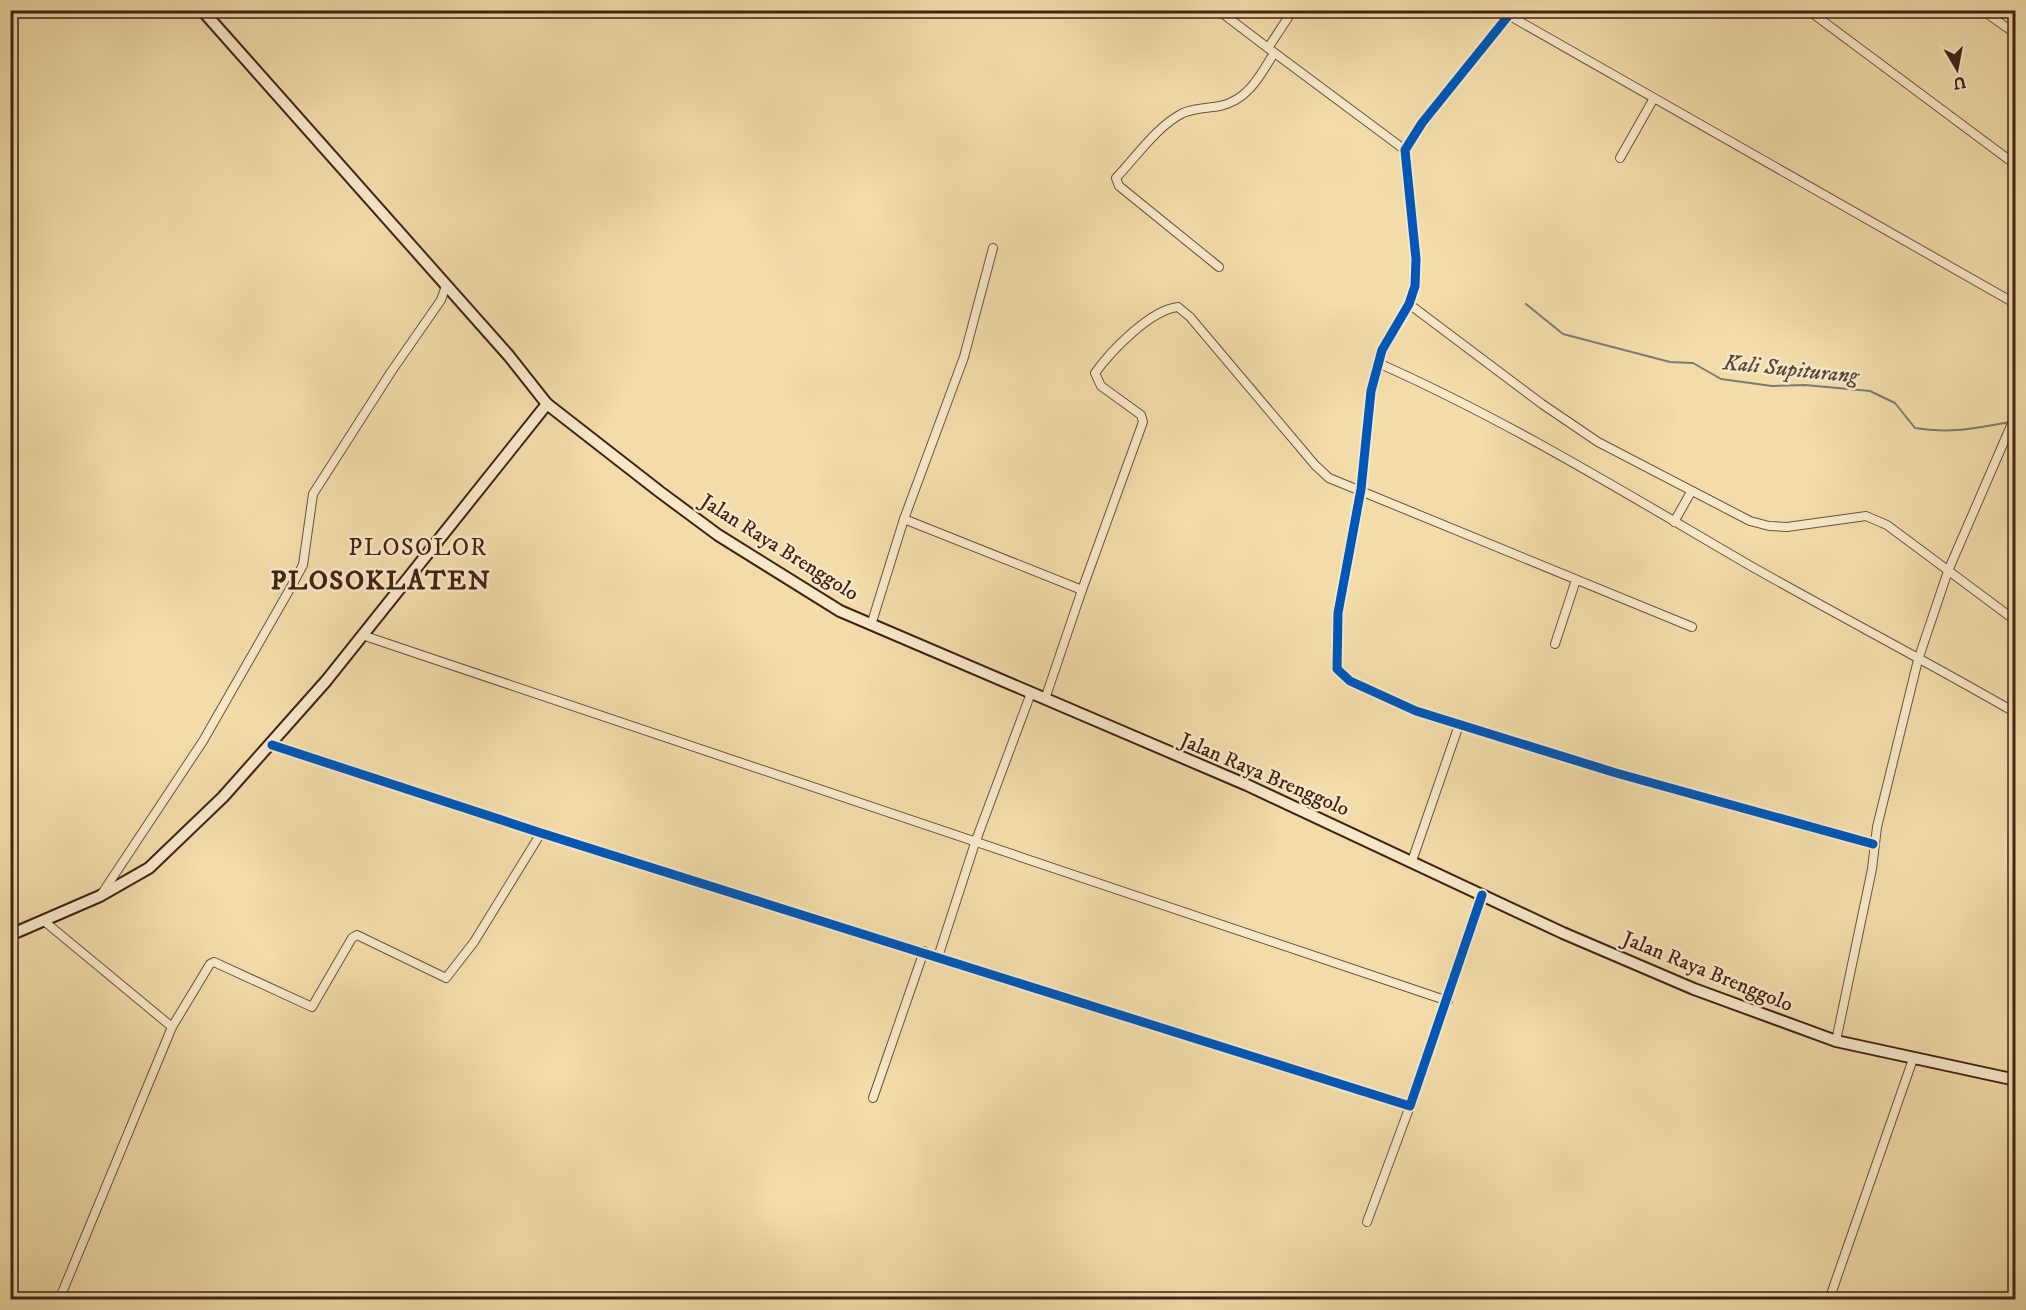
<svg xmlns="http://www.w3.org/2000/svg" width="2026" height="1310" font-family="'IM FELL DW Pica',serif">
<rect width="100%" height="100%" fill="#f2dcaa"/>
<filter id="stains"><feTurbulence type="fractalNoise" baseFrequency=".00333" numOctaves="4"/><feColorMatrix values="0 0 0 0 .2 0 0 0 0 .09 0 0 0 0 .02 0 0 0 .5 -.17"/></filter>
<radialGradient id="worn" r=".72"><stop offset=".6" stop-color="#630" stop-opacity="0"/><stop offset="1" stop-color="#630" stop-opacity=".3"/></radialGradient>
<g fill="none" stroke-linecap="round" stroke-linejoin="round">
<path stroke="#797c73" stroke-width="2" d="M1526 304 1563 334 1670 362 1693 363 1721 379 1772 386 1805 385 1870 391 1895 403 1915 428C1949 434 1978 428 2010 422"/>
<defs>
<g id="street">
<path d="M1218 10 1268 48"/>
<path d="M1293 10 1268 48 1405 150"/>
<path d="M1513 10 1422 123 1405 150 1416 259 1415 286 1409 304 1382 350 1371 391 1361 489 1338 613 1337 669 1350 681 1416 711 1616 773 1873 844"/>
<path d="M1808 10 2016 165"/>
<path d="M1982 10 2016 34"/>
<path d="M1510 16 2016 304"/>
<path d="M1620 158 1654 98"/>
<path d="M1219 267 1119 186 1116 178C1136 157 1157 126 1183 113 1194 108 1208 108 1220 106 1248 100 1260 76 1274 53"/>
<path d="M1409 304 1542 404 1598 442 1750 521 1769 526 1787 527 1866 516 1887 525 2016 621"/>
<path d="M1378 363C1507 420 1627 494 1749 565 1837 615 1928 662 2016 713"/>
<path d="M904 519 1082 590 1045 699"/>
<path d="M1674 522 1691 492"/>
<path d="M1082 590 1143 422 1141 415 1101 386 1095 373C1111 351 1150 310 1178 307L1190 317 1315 465 1329 478 1692 627"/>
<path d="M871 625 904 519 964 357 993 248"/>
<path d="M362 635 1448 1001"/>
<path d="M1555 644 1576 580"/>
<path d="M272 745 541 833 1410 1106 1482 895"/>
<path d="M1412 861 1459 725"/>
<path d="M101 895 203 741 291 587 303 565 313 494 391 372 441 300 446 286"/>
<path d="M44 921 172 1027"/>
<path d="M938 957 975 843 1031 693"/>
<path d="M1836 1041 1872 869 1877 827 1918 660 1948 571 2016 414"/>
<path d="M873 1098 924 951"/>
<path d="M1367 1222 1410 1106"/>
<path d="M59 1300 172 1027 210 964 214 962 312 1007 352 938 357 935 446 978 474 942 541 833"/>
<path d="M1829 1300 1913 1059"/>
</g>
<g id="secondary">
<path d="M202 10 509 356 547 404 660 492 718 535 840 611 1247 785 1563 933 1694 989 1836 1041 2016 1080"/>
<path d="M10 935 100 896 149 868 223 797 326 681 547 404"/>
</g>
</defs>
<use href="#street" stroke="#6e503a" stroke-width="10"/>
<use href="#secondary" stroke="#422114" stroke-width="14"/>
<use href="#street" stroke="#f7e8c8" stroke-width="8"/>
<use href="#secondary" stroke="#f7e8c8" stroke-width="10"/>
<defs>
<g id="cycleway">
<path d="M1513 10 1422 123 1405 150 1416 259 1415 286 1409 304 1382 350 1371 391 1361 489 1338 613 1337 669 1350 681 1416 711 1616 773 1873 844"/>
<path d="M272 745 541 833 1410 1106 1482 895"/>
</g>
</defs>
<use href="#cycleway" stroke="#f7e8c8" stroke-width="13"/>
<use href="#cycleway" stroke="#0057b8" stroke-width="9"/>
</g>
<g text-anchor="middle" stroke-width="5" stroke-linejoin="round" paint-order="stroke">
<g font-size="21" fill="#422114" stroke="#f7e8c8">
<text transform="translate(780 547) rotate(32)" y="7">Jalan Raya Brenggolo</text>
<text transform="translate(1265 774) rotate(23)" y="7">Jalan Raya Brenggolo</text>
<text transform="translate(1708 971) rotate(22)" y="7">Jalan Raya Brenggolo</text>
</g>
<g font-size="22" font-style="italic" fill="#59473c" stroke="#f7e8c8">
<text transform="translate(1791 368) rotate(6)" y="8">Kali Supiturang</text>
</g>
<g font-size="24" letter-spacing="1.5" fill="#422114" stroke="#f7e8c8">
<text x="418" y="555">PLOSOLOR</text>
</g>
<g font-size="27" font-weight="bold" letter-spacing="1.5" fill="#422114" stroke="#f7e8c8">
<text x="381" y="589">PLOSOKLATEN</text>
</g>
</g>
<rect width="2026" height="1310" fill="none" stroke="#f2dcaa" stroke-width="36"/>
<rect x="12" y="12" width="2002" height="1286" fill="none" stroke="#422114" stroke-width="3"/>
<rect x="18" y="18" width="1990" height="1274" fill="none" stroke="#422114" stroke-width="1.5"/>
<g transform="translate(1957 69) rotate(170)" stroke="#f7e8c8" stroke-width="4.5" paint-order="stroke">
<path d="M0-4.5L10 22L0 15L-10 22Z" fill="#422114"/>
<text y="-9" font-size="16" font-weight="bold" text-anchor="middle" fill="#422114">U</text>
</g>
<rect width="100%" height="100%" filter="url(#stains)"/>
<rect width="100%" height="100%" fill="url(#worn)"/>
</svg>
